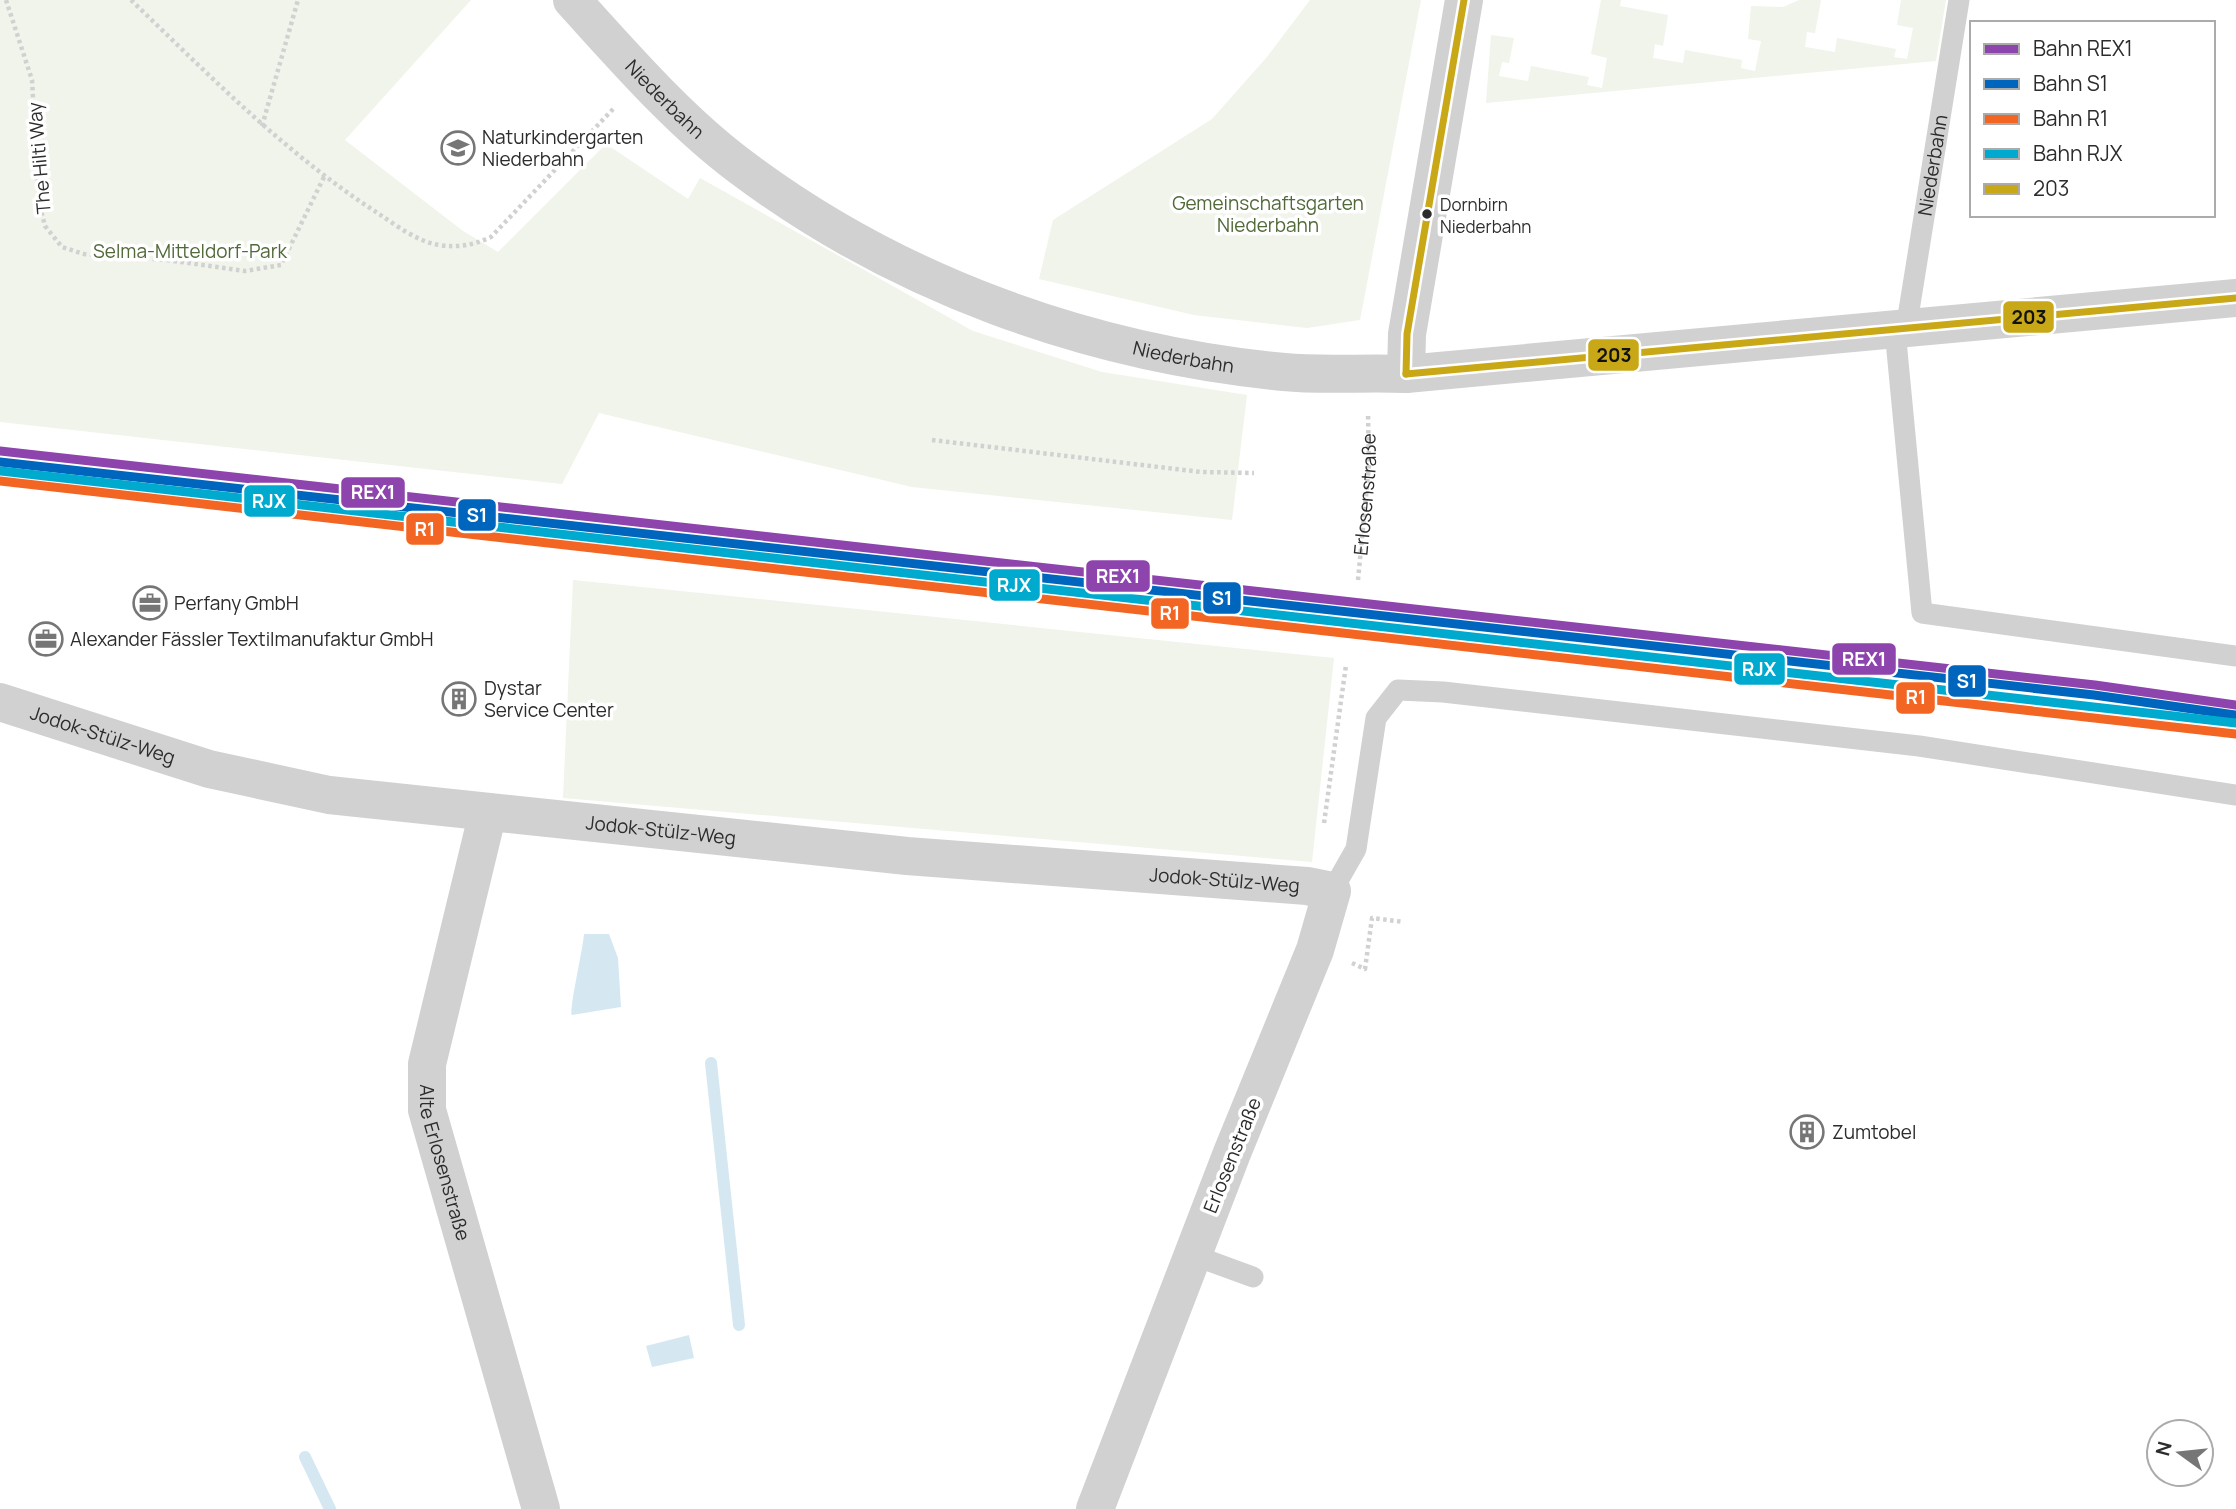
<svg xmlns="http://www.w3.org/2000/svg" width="2236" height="1509" font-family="Manrope,sans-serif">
<rect width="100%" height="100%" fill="#fff"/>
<g fill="#f0f4ea">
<path d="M0 0H471L345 140 463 231 498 252 606 144 688 199 700 178 973 331 1102 372 1247 395 1232 520 912 487 599 413 562 484 0 422Z"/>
<path d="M1310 0H1421L1360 320 1307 328 1194 315 1039 279 1053 220 1212 119 1267 57Z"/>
<path d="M1601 0H1621L1620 6 1668 15 1663 46 1655 44 1653 58 1683 63 1685 50 1742 60 1741 68 1755 71 1761 41 1748 39 1751 6 1783 7 1799 0H1821L1815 33 1807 32 1805 47 1835 52 1837 38 1896 49 1894 57 1907 59 1913 28 1897 25 1901 0H1946L1936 61 1486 103 1491 35 1514 38 1509 63 1502 62 1499 76 1528 81 1531 66 1589 77 1587 85 1602 88 1607 58 1591 54Z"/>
<path d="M573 580 1334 658 1312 862 563 798Z"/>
</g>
<g fill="#d5e8f2">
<path d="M584 934H609L618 958 621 1007 572 1015C569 1009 583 949 584 934Z"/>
<path d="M689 1335 694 1358 652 1367 646 1346Z"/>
</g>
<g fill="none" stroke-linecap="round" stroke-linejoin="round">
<g stroke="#d5e8f2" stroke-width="12">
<path d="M711 1063 739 1325"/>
<path d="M305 1457 330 1509"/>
</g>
<g stroke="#d1d1d1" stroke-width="4.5" stroke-dasharray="3.5 3.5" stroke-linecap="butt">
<path d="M6 0 32 80 39 202 45 226 62 247 84 254 167 260 245 271 281 265 324 177"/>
<path d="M131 0C208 74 283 151 373 210 393 223 415 241 439 245 459 248 473 245 491 237L615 107"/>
<path d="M262 126 298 0"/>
<path d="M932 440 1201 472 1254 473"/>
<path id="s1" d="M1358 580 1369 465 1368 413"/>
<path d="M1324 823 1346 665"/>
<path d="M1352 963 1365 969 1372 918 1404 922"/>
</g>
<g stroke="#d1d1d1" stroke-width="21">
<path id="s2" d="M1906 329 1959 0"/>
<path d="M1895 330 1922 613 2236 656"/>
<path d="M1332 891 1356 849 1376 718 1398 690 1443 692 1919 746 2236 795"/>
<path d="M1193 1255 1253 1277"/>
</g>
<g stroke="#d1d1d1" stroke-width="38">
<path id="s3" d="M572 0C624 57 679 121 741 167 898 285 1089 353 1284 372 1324 376 1366 372 1406 374L2236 298"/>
<path d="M1406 374 1407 334 1464 0"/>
<path id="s4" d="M0 702 209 769 329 795 907 856 1307 886 1332 891 1315 950 1232 1153 1095 1509"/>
<path id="s5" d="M488 812 427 1064V1110L541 1509"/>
</g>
<defs>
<g id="bus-1">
<path d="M1406 374 2236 298"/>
<path d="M1406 374 1407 334 1464 0"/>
</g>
</defs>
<use href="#bus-1" stroke="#fff" stroke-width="12"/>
<use href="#bus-1" stroke="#c8a817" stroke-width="7"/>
<defs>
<path id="rail-1" d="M0 451 2095 685 2236 705"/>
<path id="rail-2" d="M0 462 2094 695 2235 715"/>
<path id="rail-3" d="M0 481 2236 734"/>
<path id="rail-4" d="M1 471 2236 723"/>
</defs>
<use href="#rail-1" stroke="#fff" stroke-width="14"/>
<use href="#rail-2" stroke="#fff" stroke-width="14"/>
<use href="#rail-3" stroke="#fff" stroke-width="14"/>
<use href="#rail-4" stroke="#fff" stroke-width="14"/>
<use href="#rail-1" stroke="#8e44ad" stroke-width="9"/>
<use href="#rail-2" stroke="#0065bd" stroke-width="9"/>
<use href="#rail-3" stroke="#f26522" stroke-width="9"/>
<use href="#rail-4" stroke="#00a9ce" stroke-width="9"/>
</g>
<defs>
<symbol id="school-ring" viewBox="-11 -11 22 22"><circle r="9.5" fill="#fff" stroke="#767676" stroke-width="1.5"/><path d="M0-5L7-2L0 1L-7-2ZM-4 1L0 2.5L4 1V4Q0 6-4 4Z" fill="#767676"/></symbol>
<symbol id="office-ring" viewBox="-11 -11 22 22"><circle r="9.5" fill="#fff" stroke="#767676" stroke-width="1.5"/><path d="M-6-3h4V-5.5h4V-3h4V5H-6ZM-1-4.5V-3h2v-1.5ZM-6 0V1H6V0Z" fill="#767676"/></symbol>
<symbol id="building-ring" viewBox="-11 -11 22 22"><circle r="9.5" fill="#fff" stroke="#767676" stroke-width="1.5"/><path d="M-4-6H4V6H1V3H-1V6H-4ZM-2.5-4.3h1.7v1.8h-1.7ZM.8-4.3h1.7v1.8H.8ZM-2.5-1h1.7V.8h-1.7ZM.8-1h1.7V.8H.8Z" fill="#767676"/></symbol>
</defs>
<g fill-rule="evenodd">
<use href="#school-ring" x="439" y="129" width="38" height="38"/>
<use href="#office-ring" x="131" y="584" width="38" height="38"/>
<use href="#office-ring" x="27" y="620" width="38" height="38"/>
<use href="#building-ring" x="440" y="680" width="38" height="38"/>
<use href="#building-ring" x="1788" y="1113" width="38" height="38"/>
</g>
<circle fill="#2c2c2c" stroke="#fff" stroke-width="2.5" cx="1427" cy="214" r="6"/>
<g text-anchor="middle" stroke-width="7" stroke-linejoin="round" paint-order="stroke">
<g font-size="17" fill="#2c2c2c" stroke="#fff" text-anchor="start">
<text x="1440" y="211">Dornbirn<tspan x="1440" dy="22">Niederbahn</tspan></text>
</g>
<g font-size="19" fill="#2c2c2c" stroke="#fff">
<text dy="7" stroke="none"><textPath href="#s3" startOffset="136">Niederbahn</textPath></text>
<text transform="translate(39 158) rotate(-95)" y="7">The Hilti Way</text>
<text dy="7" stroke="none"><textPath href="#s2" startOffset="166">Niederbahn</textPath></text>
<text dy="7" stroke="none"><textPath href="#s3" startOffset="724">Niederbahn</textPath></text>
<text dy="7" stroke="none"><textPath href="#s1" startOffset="86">Erlosenstraße</textPath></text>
<text dy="7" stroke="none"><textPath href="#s4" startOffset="108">Jodok-Stülz-Weg</textPath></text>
<text dy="7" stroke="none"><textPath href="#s4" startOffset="676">Jodok-Stülz-Weg</textPath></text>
<text dy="7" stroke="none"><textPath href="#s4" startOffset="1242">Jodok-Stülz-Weg</textPath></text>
<text transform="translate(1232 1155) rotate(-68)" y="7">Erlosenstraße</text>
<text dy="7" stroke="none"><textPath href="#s5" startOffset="360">Alte Erlosenstraße</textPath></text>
</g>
<g font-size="19" fill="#2c2c2c" stroke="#fff" text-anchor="start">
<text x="482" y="144">Naturkindergarten<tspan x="482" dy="22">Niederbahn</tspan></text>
<text x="174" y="610">Perfany GmbH</text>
<text x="70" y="646">Alexander Fässler Textilmanufaktur GmbH</text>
<text x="484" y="695">Dystar<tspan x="484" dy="22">Service Center</tspan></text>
<text x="1832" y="1139">Zumtobel</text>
</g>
<g font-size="19" fill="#516938" stroke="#fff">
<text x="1268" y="210">Gemeinschaftsgarten<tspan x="1268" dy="22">Niederbahn</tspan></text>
<text x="190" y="258">Selma-Mitteldorf-Park</text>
</g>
</g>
<g stroke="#fff" stroke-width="2.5">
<rect x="2002" y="300" width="53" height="34" rx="7" fill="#c8a817"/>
<rect x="1587" y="338" width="53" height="34" rx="7" fill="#c8a817"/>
<rect x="340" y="476" width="66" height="33" rx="7" fill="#8e44ad"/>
<rect x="243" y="484" width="53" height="34" rx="7" fill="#00a9ce"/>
<rect x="457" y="498" width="40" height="34" rx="7" fill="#0065bd"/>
<rect x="405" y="512" width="40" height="34" rx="7" fill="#f26522"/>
<rect x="1085" y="559" width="66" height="34" rx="7" fill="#8e44ad"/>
<rect x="988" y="568" width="53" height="34" rx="7" fill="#00a9ce"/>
<rect x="1202" y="581" width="40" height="34" rx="7" fill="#0065bd"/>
<rect x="1150" y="597" width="40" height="33" rx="7" fill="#f26522"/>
<rect x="1831" y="642" width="66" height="34" rx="7" fill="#8e44ad"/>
<rect x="1733" y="652" width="53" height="34" rx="7" fill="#00a9ce"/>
<rect x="1947" y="664" width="40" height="34" rx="7" fill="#0065bd"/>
<rect x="1895" y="681" width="41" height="34" rx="7" fill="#f26522"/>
</g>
<g font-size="19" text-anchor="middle" font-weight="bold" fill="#fff">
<text x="373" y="499">REX1</text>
<text x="269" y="508">RJX</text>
<text x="477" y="522">S1</text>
<text x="425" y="536">R1</text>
<text x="1118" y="583">REX1</text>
<text x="1014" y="592">RJX</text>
<text x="1222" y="605">S1</text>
<text x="1170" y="620">R1</text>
<text x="1864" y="666">REX1</text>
<text x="1759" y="676">RJX</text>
<text x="1967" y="688">S1</text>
<text x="1916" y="704">R1</text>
</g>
<g font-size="19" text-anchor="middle" font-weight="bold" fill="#111">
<text x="2029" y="324">203</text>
<text x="1614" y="362">203</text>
</g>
<rect x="1970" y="21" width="245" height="196" fill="#ffffff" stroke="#ababab" stroke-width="2"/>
<rect x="1984" y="44" width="35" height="10" fill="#8e44ad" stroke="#ababab" stroke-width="2"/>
<text x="2033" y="56" font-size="21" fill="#2c2c2c">Bahn REX1</text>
<rect x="1984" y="79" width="35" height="10" fill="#0065bd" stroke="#ababab" stroke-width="2"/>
<text x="2033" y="91" font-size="21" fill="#2c2c2c">Bahn S1</text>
<rect x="1984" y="114" width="35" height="10" fill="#f26522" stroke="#ababab" stroke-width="2"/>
<text x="2033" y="126" font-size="21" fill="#2c2c2c">Bahn R1</text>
<rect x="1984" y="149" width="35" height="10" fill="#00a9ce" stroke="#ababab" stroke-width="2"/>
<text x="2033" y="161" font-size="21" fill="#2c2c2c">Bahn RJX</text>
<rect x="1984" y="184" width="35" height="10" fill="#c8a817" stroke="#ababab" stroke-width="2"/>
<text x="2033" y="196" font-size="21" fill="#2c2c2c">203</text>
<g transform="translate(2180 1453) rotate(285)"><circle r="33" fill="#ffffff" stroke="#ababab" stroke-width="2"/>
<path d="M0-5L12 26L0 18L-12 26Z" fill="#767676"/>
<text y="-10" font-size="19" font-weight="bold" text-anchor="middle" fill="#2c2c2c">N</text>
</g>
</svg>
